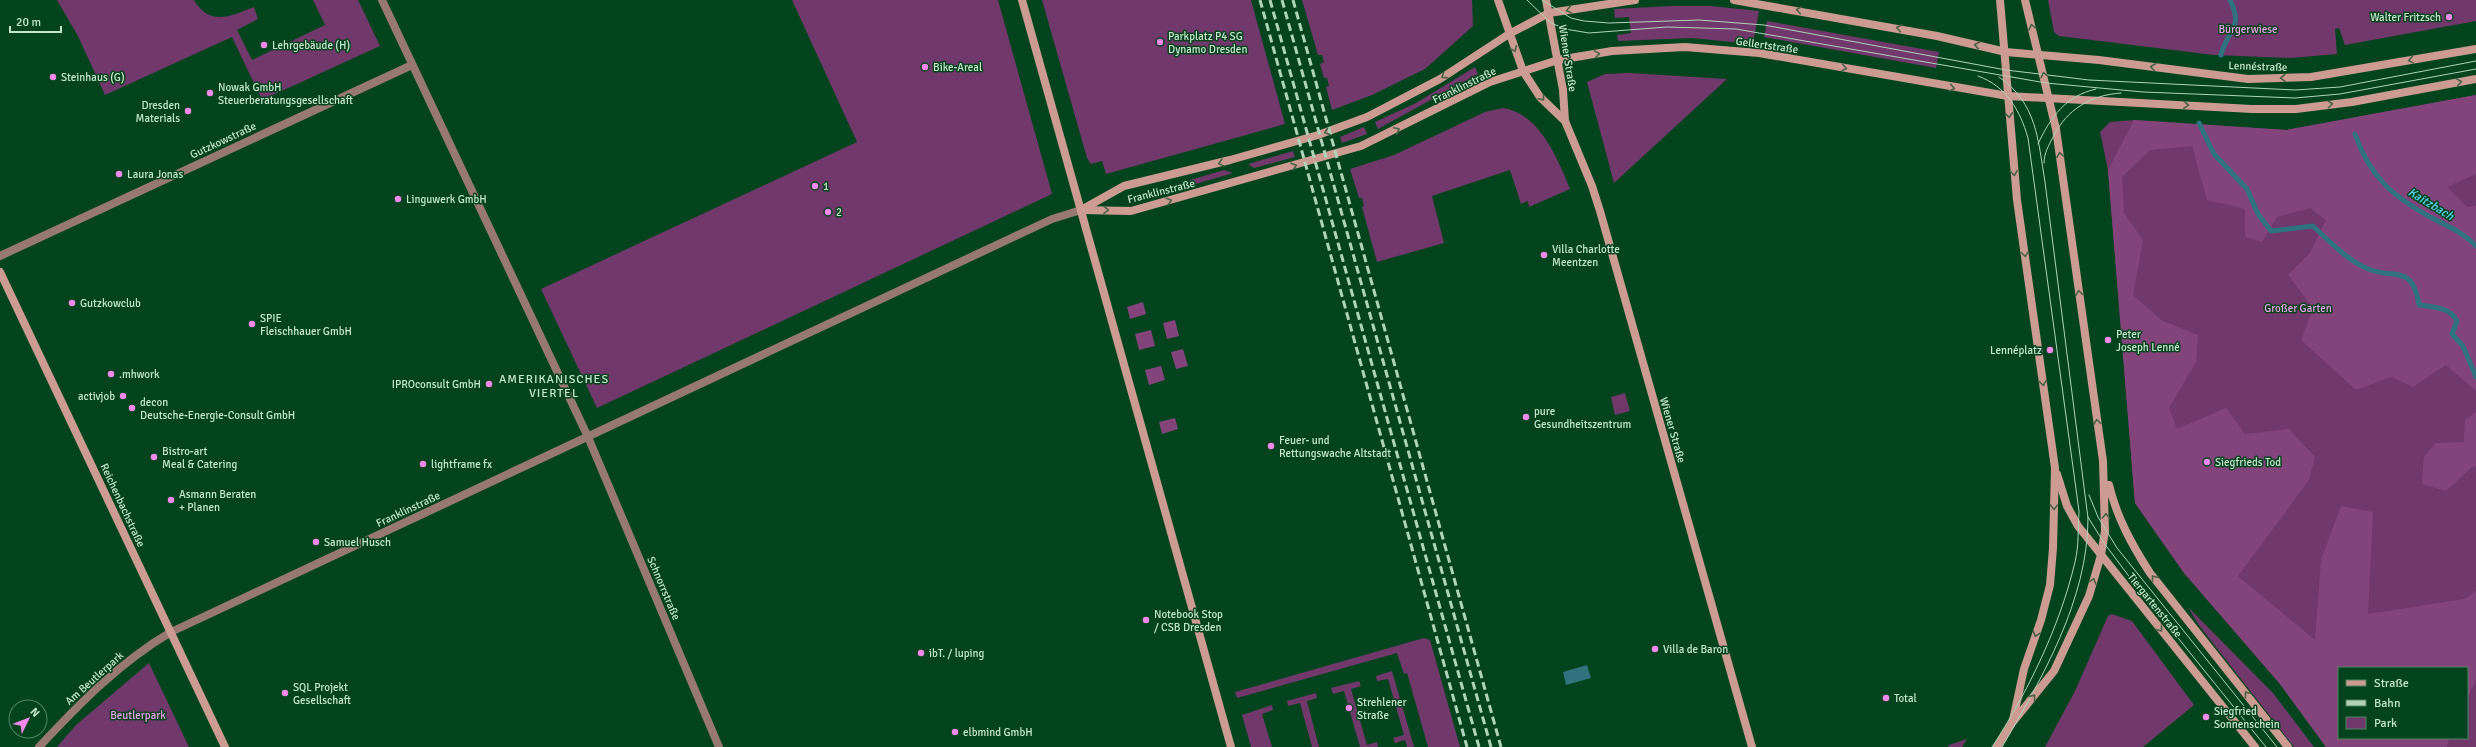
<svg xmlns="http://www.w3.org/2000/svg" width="2476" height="747" font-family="Signika,sans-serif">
<rect width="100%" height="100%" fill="#03441e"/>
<g fill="#71386b" fill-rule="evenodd">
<path d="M57 0H194C210 27 231 16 254 7L258 19 237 30 252 60 325 25 313 0H358L380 46 262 100 232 37 105 95 78 36Z"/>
<path d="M792 0H998L1052 194 597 408 541 289 857 142Z"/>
<path d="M1042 0H1251L1285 124 1106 174 1102 161 1091 164 1087 158Z"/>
<path d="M1302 0H1472L1473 26 1425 69 1372 95 1332 110 1326 87 1329 86 1327 78H1324L1320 64 1324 62 1322 55H1318Z"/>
<path d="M2048 0H2476V21L2345 45 2339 28 2335 29 2337 54 2291 58 2214 55 2059 36 2054 32Z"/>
<path d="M1671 6H1711L1759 11 1753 44 1692 38 1618 41 1617 35 1631 33 1629 17 1615 18 1614 9Z"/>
<path d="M1767 21 1939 52 1936 68 1764 37Z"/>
<path d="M1475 67 1478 74 1378 129 1375 122 1416 103Z"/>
<path d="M1629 73 1727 79 1614 183 1587 82 1605 74Z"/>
<path d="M2476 95V747H2326L2280 684 2184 573 2135 503 2108 170 2100 132 2110 122 2134 120 2286 130ZM2339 668H2467V738H2339Z"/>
<path d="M1503 108C1539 113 1558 159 1570 189L1529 207 1528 201 1521 204 1510 170 1432 196 1444 243 1377 262 1362 207 1364 206 1362 198H1359L1350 169 1394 155 1485 112Z"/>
<path d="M1364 127 1367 134 1342 143 1340 137Z"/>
<path d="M1293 151 1295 157 1254 168 1248 164Z"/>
<path d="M1224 170 1233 173 1135 202 1133 197Z"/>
<path d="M1625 393 1630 411 1615 415 1611 397Z"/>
<path d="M2188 607 2273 693 2314 747H2294L2198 624Z"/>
<path d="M2112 614 2132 621 2194 705 2143 747H2045L2075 691 2108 616Z"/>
<path d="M1424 638 1430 640 1460 747H1428L1407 673 1404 674 1397 653 1237 698 1235 692Z"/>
<path d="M149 663 189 747H57L76 725Z"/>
<path d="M1392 671 1414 747H1407L1405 740 1395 743 1393 738 1404 735 1388 679 1377 681 1376 676Z"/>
<path d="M1359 681 1361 686 1351 689 1367 745 1377 742 1378 747H1360L1344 691 1333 694 1331 688Z"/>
<path d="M1316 693 1317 698 1307 701 1319 747H1312L1300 703 1288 706 1287 701Z"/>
<path d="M1272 705 1273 710 1262 714 1272 747H1251L1242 715Z"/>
<path d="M1967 739 1962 747H1948L1949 745Z"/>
</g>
<g fill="#83447c">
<path d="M2476 95V174L2447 187 2467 207 2476 206V391L2446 365 2413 387 2391 377 2356 390 2301 340 2313 308 2288 275 2310 253 2326 220 2310 208 2277 217 2262 242 2245 237V209L2207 200 2192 146 2150 150 2122 177 2124 213 2143 240 2133 295 2161 320 2198 335 2196 362 2169 408 2177 429 2226 408 2245 434 2289 429 2315 457 2309 480 2238 576 2315 640 2321 560 2341 506 2373 512 2368 614 2464 599 2476 591V680L2467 698V668H2339V738H2449L2447 747H2326L2280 684 2184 573 2135 503 2108 170 2134 120 2286 130Z"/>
<path d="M1143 302 1146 314 1130 319 1127 307Z"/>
<path d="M1175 320 1179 336 1167 339 1163 323Z"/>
<path d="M1151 330 1155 346 1139 350 1135 334Z"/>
<path d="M1183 349 1188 366 1176 369 1171 352Z"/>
<path d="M1161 366 1165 380 1149 385 1145 370Z"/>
<path d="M2476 412V466L2472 467 2446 491 2422 484 2424 456 2436 443 2464 442 2465 420Z"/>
<path d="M1175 418 1178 429 1162 434 1159 422Z"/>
</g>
<path fill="#30727e" d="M1587 665 1591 678 1566 685 1563 672Z"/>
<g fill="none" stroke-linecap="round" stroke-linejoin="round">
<g stroke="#30727e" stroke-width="5">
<path d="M2221 55C2228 28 2244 29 2230 0"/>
<path d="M2199 123 2214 154 2247 189 2258 214 2271 231 2313 226C2329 241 2346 259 2366 268 2394 281 2412 262 2419 305 2433 307 2450 307 2457 321L2452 334 2463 346 2476 377"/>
<path d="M2355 134C2370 177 2392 196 2432 218 2448 226 2464 233 2476 246"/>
</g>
<g stroke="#977872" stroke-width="8">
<path d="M382 0 588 437 719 747"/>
<path d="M0 256 412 65"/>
<path d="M39 747C79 704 120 662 171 632L1052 219 1081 210"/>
</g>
<g stroke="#cc9b92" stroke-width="8">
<path d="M1022 0 1231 747"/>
<path d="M1498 0 1523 71 1540 97 1565 121"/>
<path d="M1546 0 1563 90 1565 121 1592 186 1600 211 1752 747"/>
<path d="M1734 0 1937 36 2006 52 2099 60 2248 79 2311 77 2476 49"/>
<path d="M2000 0 2017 200 2055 468 2053 548 2050 585 2041 620 2024 669 2013 720"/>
<path d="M1081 210 1131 211 1361 146 1490 82 1558 60 1612 51 1685 47 1759 53 2008 96 2252 109H2296L2352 102 2476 79"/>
<path d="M1081 210 1124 186 1230 160 1318 135 1367 117 1440 79 1509 34 1549 13 1635 0"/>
<path d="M0 272 225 747"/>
<path d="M2057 474 2067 506 2078 526 2255 747"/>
<path d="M2109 485C2117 518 2132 545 2150 573L2288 747"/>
<path d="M1997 747 2012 723 2054 671 2089 596 2101 555 2105 531 2103 461 2056 129 2025 0"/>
</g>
<g stroke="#b1d3b9" stroke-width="1">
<path d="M1527 0 1551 23 1565 29 1589 33 1667 27 1736 29 2046 83 2143 92 2295 98 2340 94 2476 69"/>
<path d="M1542 0 1571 18 1584 21 1609 23 1699 20 1764 25 2006 70 2089 80 2295 90 2340 87 2476 61"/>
<path d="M1978 76C2006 86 2020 110 2028 138L2079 511C2078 528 2079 545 2075 562 2060 626 2028 692 1992 747"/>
<path d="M1999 77C2037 103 2038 140 2045 182L2088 518C2088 600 2042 678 2002 747"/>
<path d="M2038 144C2051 116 2066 96 2096 89"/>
<path d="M2044 163C2044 153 2049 145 2053 137 2067 109 2091 95 2121 93"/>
<path d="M2089 495 2098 517 2117 548 2277 747"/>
<path d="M2088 517 2104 543 2137 587 2266 747"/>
</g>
<g stroke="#b1d3b9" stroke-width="3" stroke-dasharray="8 4" stroke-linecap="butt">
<path d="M1260 0 1467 747"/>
<path d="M1270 0 1479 747"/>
<path d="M1282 0 1491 747"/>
<path d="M1293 0 1501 747"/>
</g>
</g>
<defs><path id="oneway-chevron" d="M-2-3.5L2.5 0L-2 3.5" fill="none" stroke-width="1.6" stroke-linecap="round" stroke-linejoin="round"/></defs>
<g stroke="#496247">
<use href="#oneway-chevron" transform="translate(1569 10) rotate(170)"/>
<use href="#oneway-chevron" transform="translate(1799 10) rotate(-170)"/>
<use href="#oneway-chevron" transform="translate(2032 27) rotate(-104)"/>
<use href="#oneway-chevron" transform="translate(1899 28) rotate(-169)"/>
<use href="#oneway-chevron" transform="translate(1977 45) rotate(-167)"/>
<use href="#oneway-chevron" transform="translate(1514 49) rotate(68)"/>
<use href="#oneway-chevron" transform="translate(1597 54) rotate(-9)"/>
<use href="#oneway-chevron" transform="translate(2411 60) rotate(170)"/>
<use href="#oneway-chevron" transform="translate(2153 67) rotate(-173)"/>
<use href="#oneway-chevron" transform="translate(1844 68) rotate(10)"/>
<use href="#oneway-chevron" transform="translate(2044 75) rotate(-103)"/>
<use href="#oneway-chevron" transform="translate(1444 76) rotate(146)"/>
<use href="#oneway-chevron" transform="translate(2283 78) rotate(179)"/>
<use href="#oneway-chevron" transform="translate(2459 82) rotate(-10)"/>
<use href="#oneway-chevron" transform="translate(1952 88) rotate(10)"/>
<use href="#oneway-chevron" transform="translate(1542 98) rotate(49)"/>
<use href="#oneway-chevron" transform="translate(2330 104) rotate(-7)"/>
<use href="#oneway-chevron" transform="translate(2186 105) rotate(3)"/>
<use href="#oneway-chevron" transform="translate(2009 115) rotate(86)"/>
<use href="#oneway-chevron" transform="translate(1397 130) rotate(-25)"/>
<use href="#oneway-chevron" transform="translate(1327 132) rotate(160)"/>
<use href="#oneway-chevron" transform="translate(2060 155) rotate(-98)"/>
<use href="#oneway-chevron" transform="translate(1221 163) rotate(165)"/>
<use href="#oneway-chevron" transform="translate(1294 166) rotate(-16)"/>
<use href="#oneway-chevron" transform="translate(2014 173) rotate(84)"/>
<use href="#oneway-chevron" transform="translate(1169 201) rotate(-15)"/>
<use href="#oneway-chevron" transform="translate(1106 210) rotate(1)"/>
<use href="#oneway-chevron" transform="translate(2025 254) rotate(82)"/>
<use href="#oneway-chevron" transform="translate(2079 293) rotate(-98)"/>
<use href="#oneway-chevron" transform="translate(2043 383) rotate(82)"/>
<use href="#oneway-chevron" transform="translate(2097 422) rotate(-98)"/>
<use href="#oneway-chevron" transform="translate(2054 507) rotate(91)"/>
<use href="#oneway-chevron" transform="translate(2106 516) rotate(-89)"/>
<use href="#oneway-chevron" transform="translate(2154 578) rotate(-126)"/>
<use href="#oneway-chevron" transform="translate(2093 581) rotate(-73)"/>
<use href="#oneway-chevron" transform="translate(2160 629) rotate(51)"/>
<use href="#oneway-chevron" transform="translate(2036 634) rotate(109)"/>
<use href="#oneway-chevron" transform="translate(2247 694) rotate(-128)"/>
<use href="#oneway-chevron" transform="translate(2033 697) rotate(-52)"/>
</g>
<g fill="#f788eb" stroke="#03441e" stroke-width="1.5">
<circle cx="2449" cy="17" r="4"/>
<circle cx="1160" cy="42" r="4"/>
<circle cx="264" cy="45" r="4"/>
<circle cx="925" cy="67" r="4"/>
<circle cx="53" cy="77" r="4"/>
<circle cx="210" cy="93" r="4"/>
<circle cx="188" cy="111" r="4"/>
<circle cx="119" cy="174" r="4"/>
<circle cx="815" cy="186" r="4"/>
<circle cx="398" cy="199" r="4"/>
<circle cx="828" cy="212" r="4"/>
<circle cx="1544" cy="255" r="4"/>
<circle cx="72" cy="303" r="4"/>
<circle cx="252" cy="324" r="4"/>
<circle cx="2108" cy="340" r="4"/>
<circle cx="2050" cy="350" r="4"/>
<circle cx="111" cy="374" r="4"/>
<circle cx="489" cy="384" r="4"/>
<circle cx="123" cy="396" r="4"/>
<circle cx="132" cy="408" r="4"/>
<circle cx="1526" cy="417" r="4"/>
<circle cx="1271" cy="446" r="4"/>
<circle cx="154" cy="457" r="4"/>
<circle cx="2207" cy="462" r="4"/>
<circle cx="423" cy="464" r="4"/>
<circle cx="171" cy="500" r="4"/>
<circle cx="316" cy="542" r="4"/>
<circle cx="1146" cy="620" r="4"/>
<circle cx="1655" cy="649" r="4"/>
<circle cx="921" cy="653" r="4"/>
<circle cx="285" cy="693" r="4"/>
<circle cx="1886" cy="698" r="4"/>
<circle cx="1349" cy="708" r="4"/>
<circle cx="2206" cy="717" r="4"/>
<circle cx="955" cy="732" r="4"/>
</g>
<g text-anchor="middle" stroke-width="3" stroke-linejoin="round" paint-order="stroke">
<g font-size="11" fill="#c7e5cd" stroke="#03441e" text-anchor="start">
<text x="2441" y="21" text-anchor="end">Walter Fritzsch</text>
<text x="1168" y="40">Parkplatz P4 SG<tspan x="1168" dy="13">Dynamo Dresden</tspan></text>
<text x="272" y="49">Lehrgebäude (H)</text>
<text x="933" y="71">Bike-Areal</text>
<text x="61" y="81">Steinhaus (G)</text>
<text x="218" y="91">Nowak GmbH<tspan x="218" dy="13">Steuerberatungsgesellschaft</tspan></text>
<text x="180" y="109" text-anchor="end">Dresden<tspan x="180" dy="13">Materials</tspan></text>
<text x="127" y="178">Laura Jonas</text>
<text x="823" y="190">1</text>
<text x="406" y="203">Linguwerk GmbH</text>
<text x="836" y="216">2</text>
<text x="1552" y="253">Villa Charlotte<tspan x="1552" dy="13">Meentzen</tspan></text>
<text x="80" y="307">Gutzkowclub</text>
<text x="260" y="322">SPIE<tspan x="260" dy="13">Fleischhauer GmbH</tspan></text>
<text x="2116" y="338">Peter<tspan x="2116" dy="13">Joseph Lenné</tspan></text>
<text x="2042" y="354" text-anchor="end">Lennéplatz</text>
<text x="119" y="378">.mhwork</text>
<text x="481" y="388" text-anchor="end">IPROconsult GmbH</text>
<text x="115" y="400" text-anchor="end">activjob</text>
<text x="140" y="406">decon<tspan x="140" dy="13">Deutsche-Energie-Consult GmbH</tspan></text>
<text x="1534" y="415">pure<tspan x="1534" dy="13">Gesundheitszentrum</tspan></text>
<text x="1279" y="444">Feuer- und<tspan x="1279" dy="13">Rettungswache Altstadt</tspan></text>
<text x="162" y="455">Bistro-art<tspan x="162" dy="13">Meal &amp; Catering</tspan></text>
<text x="2215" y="466">Siegfrieds Tod</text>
<text x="431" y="468">lightframe fx</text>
<text x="179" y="498">Asmann Beraten<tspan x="179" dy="13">+ Planen</tspan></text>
<text x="324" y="546">Samuel Husch</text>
<text x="1154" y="618">Notebook Stop<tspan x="1154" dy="13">/ CSB Dresden</tspan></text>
<text x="1663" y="653">Villa de Baron</text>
<text x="929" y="657">ibT. / luping</text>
<text x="293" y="691">SQL Projekt<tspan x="293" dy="13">Gesellschaft</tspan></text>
<text x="1894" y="702">Total</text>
<text x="1357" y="706">Strehlener<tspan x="1357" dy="13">Straße</tspan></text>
<text x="2214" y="715">Siegfried<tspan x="2214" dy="13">Sonnenschein</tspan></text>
<text x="963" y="736">elbmind GmbH</text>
</g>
<g font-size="11" fill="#f99fef" stroke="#03441e">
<text x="2248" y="33">Bürgerwiese</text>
<text x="2298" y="312">Großer Garten</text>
<text x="138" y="719">Beutlerpark</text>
</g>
<g font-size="11" fill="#c7e5cd" stroke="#03441e">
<text transform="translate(1767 45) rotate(8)" y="4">Gellertstraße</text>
<text transform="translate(1568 58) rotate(81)" y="4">Wiener Straße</text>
<text transform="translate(2258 66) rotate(2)" y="4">Lennéstraße</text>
<text transform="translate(1464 85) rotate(-26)" y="4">Franklinstraße</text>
<text transform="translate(223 140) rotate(-25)" y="4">Gutzkowstraße</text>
<text transform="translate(1161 191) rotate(-14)" y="4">Franklinstraße</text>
<text transform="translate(1673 430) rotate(74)" y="4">Wiener Straße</text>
<text transform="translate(123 505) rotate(65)" y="4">Reichenbachstraße</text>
<text transform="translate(408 509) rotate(-25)" y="4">Franklinstraße</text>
<text transform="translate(664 588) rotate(67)" y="4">Schnorrstraße</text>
<text transform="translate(2155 605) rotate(51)" y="4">Tiergartenstraße</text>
<text transform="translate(94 678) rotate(-42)" y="4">Am Beutlerpark</text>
</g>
<g font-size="12" font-style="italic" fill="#56d8ee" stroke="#03441e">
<text transform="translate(2431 204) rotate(31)" y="4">Kaitzbach</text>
</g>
<g font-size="12" letter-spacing="1" fill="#c7e5cd" stroke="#03441e">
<text x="554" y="383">AMERIKANISCHES<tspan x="554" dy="14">VIERTEL</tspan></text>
</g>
</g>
<rect x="2338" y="667" width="130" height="72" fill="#03441e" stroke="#518464"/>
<rect x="2346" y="680" width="20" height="6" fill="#cc9b92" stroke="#518464"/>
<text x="2374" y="687" font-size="12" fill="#c7e5cd">Straße</text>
<rect x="2346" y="700" width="20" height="6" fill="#b1d3b9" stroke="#518464"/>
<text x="2374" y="707" font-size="12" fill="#c7e5cd">Bahn</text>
<rect x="2346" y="717" width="20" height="12" fill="#71386b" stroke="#518464"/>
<text x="2374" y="727" font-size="12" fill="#c7e5cd">Park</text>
<g transform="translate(28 719) rotate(47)"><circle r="19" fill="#03441e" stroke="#518464"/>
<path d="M0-3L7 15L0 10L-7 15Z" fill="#f788eb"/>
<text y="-6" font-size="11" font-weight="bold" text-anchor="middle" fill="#c7e5cd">N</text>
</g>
<path d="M10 26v6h51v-6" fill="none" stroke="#c7e5cd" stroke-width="2"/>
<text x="16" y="26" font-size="12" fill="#c7e5cd" stroke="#03441e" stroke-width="3" paint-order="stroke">20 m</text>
</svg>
